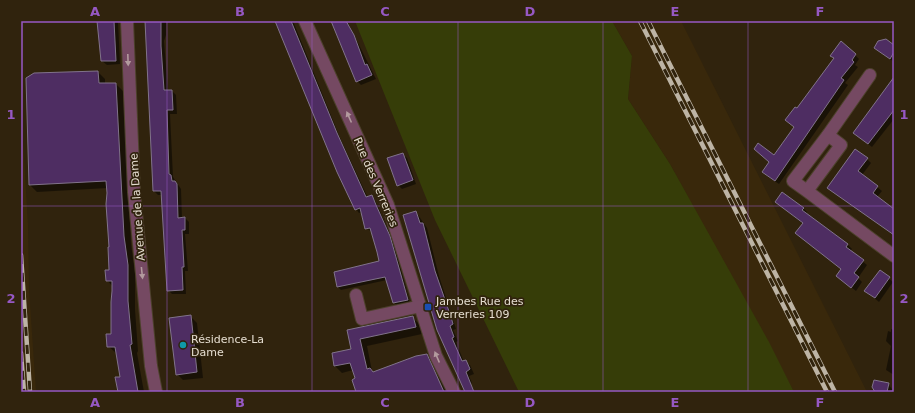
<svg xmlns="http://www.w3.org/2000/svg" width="915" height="413" font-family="'DejaVu Sans',sans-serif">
<rect width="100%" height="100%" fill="#30230d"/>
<g fill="#39280b">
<path d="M612 21H681L867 392H794L670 164 628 99 632 56Z"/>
<path d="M21 106 28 225 29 289 36 392H21Z"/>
</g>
<path fill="#363d08" d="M355 21H612L632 56 628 99 670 164 769 342 794 392H519L435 220Z"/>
<g fill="#0007">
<path d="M99 21H118L120 64 107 65 102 61Z"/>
<path d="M146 21H166V35L164 41 168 91H172L176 95 177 114H170L173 177 181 189 182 219 185 218 189 222V234H185L188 271H185L186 294H172L168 290 163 195H158L154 191Z"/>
<path d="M275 21H293L340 138 368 198 371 196 375 200 393 241 410 303 397 306 394 302 387 280 341 290 338 287 380 262 372 232 366 228 362 212 359 213 356 209Z"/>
<path d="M332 21H347L376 79 361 85 357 81Z"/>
<path d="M894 46V62L875 48Z"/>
<path d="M855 55 859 59 855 65 858 67 845 83 848 85 779 184 767 176 775 157 795 128 786 120Z"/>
<path d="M98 72 105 79V84H116L123 91 131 244 135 273V309L138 351 137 353 144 392H119L121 377 117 354 108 346 112 335 113 287 107 280 110 271V248L108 188 37 192 30 185Z"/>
<path d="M894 82V119L872 147 854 133Z"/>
<path d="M402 154 407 158 416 184 402 189 398 185Z"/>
<path d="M867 159 871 163 862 175 882 191 877 197 894 210V235L829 188Z"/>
<path d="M776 202 803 208 807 212 806 215 848 245 852 249 850 251 867 265 858 278 862 282 856 291 837 276 842 269 803 224Z"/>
<path d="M416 212 427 228 439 276 456 329 453 330 458 341 456 342 464 362 470 365 474 374 469 376 472 383 466 386Z"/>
<path d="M880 271 893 282 879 302 866 291Z"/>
<path d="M894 299V309L892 307Z"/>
<path d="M190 316 197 323 203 378 183 380 177 374Z"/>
<path d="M412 317 419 324 422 334 367 346 372 371 374 373 427 355 434 363 447 392H445L432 362H429L443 392H358L353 370 342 373 335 366 333 354 352 350 348 331Z"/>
<path d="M891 329 894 330V375L886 370 891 346 886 341 888 331 891 332Z"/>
<path d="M888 384 892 389V392H876Z"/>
</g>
<g fill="#4e2d62" stroke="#81738b">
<path d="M97 21H114L116 61H101Z"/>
<path d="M145 21H161V46L164 90H172L173 110H167L169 174 171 175 172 181H175L177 184 178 218 185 217V230H182L184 267H182L183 290 167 291 161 191H153Z"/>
<path d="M275 21H291L337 133 366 197 372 195 376 205 390 236 408 300 393 303 385 277 337 287 334 272 379 261 377 252 370 228 365 229 360 208 355 210 337 172Z"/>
<path d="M331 21H346L354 35 365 65 367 64 372 75 356 82Z"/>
<path d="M886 39 894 45V52L890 59 874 48 878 41Z"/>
<path d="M841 41 856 54 852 60 854 62 841 78 844 80 775 181 762 172 769 162 754 149 758 143 774 155 794 127 785 120 795 107 797 108 834 58 830 56Z"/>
<path d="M98 71 99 83H116L124 236 128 265V301L132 344 130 345 138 392H118L115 377H120L115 347H107L106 334H111V302L112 291V281H106L105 270H109L108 247H109L106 204 107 193 106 181 29 185 26 78 34 73Z"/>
<path d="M894 77V110L868 144 853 133Z"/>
<path d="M855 149 868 158 858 171 878 186 873 193 894 209V235L827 188Z"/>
<path d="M403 153 413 180 397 186 387 158Z"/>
<path d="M782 192 804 208 802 210 848 244 846 247 864 260 854 273 859 277 851 288 836 276 841 269 795 233 803 223 775 202Z"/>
<path d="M416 211 420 223H423L435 271 451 317 453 324 450 326 454 337 452 338 462 361 466 360 470 369 466 372 474 392H465L437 330 403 215Z"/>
<path d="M880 270 890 277 875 298 864 291Z"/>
<path d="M191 315 197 372 176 375 169 318Z"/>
<path d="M413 316 416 327 360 339 367 369 370 368 373 372 416 356 427 354 444 392H356L352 380 355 378 350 363 334 366 332 353 351 349 347 330Z"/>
<path d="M874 380 889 383 887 392H875L872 387Z"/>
</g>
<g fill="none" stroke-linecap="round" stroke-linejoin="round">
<defs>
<g id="minor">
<path d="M127 21 134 192 151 366 156 392"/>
<path d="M305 21 388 205 436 356 454 392"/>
<path d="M828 135 870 75"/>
<path d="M807 191 841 145 828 135 793 181 807 191 894 256"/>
<path d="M356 295 362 319 421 306"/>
</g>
</defs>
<use href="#minor" stroke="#4d412c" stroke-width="14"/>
<use href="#minor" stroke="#754962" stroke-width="12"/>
<defs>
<g id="rail">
<path d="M640 21 827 392"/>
<path d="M648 21 835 392"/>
<path d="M21 255 30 392"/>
<path d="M21 353 24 392"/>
</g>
</defs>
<use href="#rail" stroke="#bdb4a5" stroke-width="4.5"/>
<use href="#rail" stroke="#30230d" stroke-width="3" stroke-dasharray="9" stroke-linecap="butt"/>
</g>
<defs><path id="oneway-solid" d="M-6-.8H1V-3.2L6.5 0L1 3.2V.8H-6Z"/></defs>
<g fill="#b39a9e">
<use href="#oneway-solid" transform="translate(128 60) rotate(88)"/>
<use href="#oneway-solid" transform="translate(349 117) rotate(-114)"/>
<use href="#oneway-solid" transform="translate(142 273) rotate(84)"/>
<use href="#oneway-solid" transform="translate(437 357) rotate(-113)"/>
</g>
<path fill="none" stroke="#9658c3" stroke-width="1" stroke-opacity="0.55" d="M167 21V392M312 21V392M458 21V392M603 21V392M748 21V392M21 206H894"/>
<rect fill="#1a4fb4" stroke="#30230d" stroke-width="1.5" x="424" y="303" width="8" height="8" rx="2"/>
<circle fill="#0f9aa8" stroke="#30230d" stroke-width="1.5" cx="183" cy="345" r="4"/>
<g text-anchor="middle" stroke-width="3.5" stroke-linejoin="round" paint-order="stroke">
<g font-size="11" fill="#e5ddd0" stroke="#30230d">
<text transform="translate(376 182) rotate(67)" y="4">Rue des Verreries</text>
<text transform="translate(137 207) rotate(-94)" y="4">Avenue de la Dame</text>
</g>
<g font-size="11" fill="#e5ddd0" stroke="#30230d" text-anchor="start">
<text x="436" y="305">Jambes Rue des<tspan x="436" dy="13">Verreries 109</tspan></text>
<text x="191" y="343">Résidence-La<tspan x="191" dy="13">Dame</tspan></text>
</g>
</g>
<rect width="915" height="413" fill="none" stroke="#30230d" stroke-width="44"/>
<rect x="22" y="22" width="871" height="369" fill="none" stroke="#9658c3" stroke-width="1.5"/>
<g font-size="13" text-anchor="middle" font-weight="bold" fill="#9658c3">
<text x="95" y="16">A</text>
<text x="240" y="16">B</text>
<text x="385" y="16">C</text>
<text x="530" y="16">D</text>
<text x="675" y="16">E</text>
<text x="820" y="16">F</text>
<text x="11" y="119">1</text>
<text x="904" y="119">1</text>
<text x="11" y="303">2</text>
<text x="904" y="303">2</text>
<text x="95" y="407">A</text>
<text x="240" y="407">B</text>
<text x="385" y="407">C</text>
<text x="530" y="407">D</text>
<text x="675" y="407">E</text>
<text x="820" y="407">F</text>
</g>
</svg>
